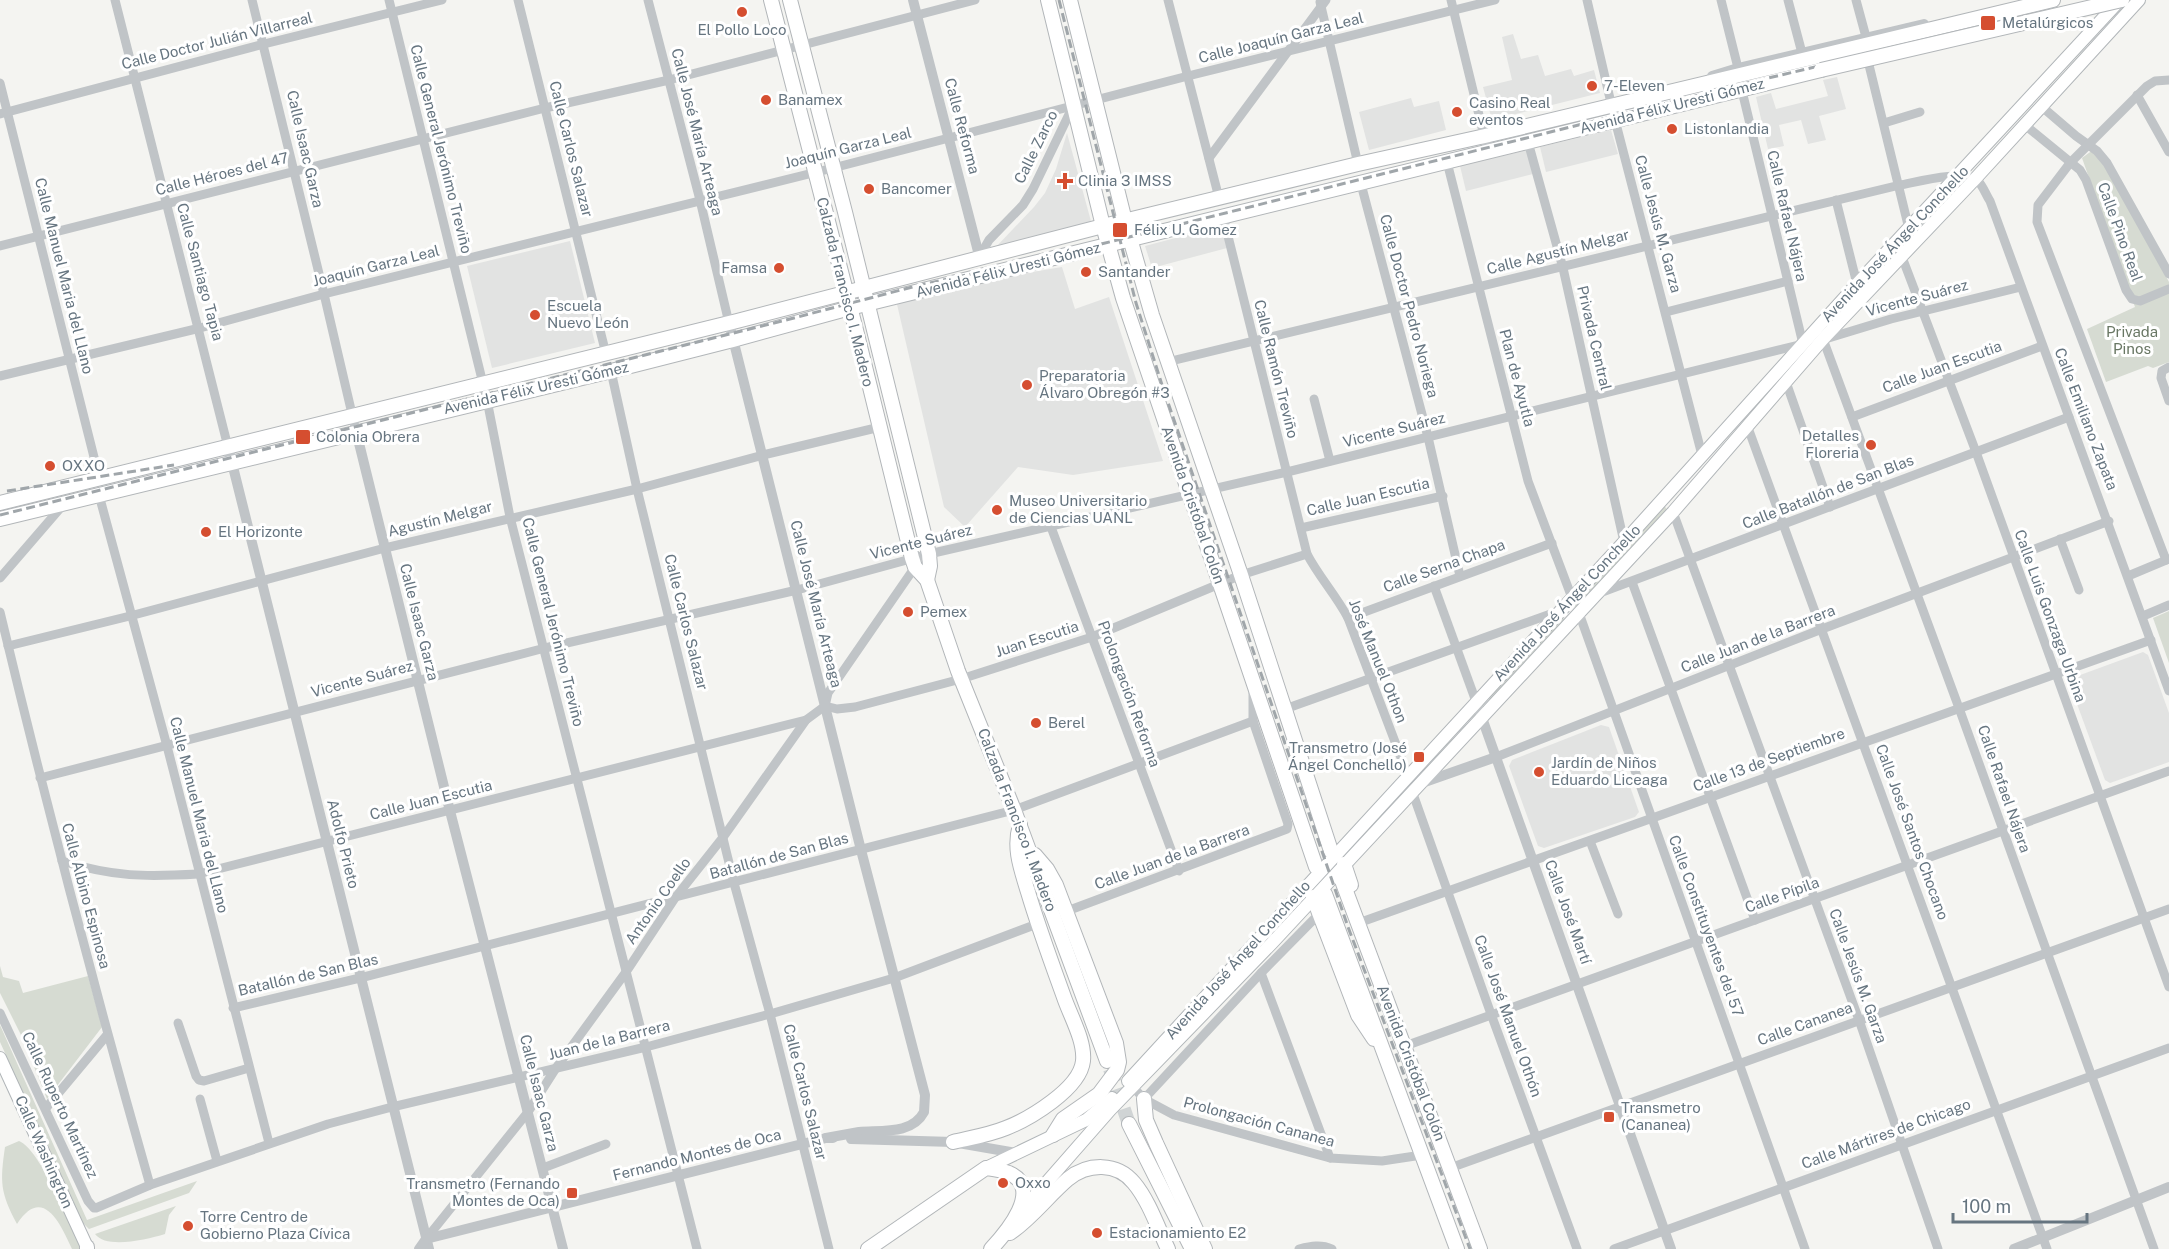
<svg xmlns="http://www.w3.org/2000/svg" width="2169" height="1249" font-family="'Public Sans',sans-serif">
<rect width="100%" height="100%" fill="#f4f4f1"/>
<g fill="#e2e3e2">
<path d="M1513 34 1521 59 1538 55 1545 76 1571 69 1574 76 1594 70 1600 93 1492 120 1483 87 1512 80 1502 37Z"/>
<path d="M1837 77 1846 109 1819 116 1826 140 1808 144 1801 120 1779 125 1784 146 1768 149 1756 97 1771 93 1776 109 1828 96 1823 80Z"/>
<path d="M1411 98 1414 107 1439 101 1446 130 1369 150 1359 112Z"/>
<path d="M1611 130 1618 154 1546 172 1540 147Z"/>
<path d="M1067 133 1092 225 995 248 1034 207 1045 193 1056 169Z"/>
<path d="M1527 150 1533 174 1466 191 1460 166Z"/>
<path d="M1221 226 1227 248 1152 268 1145 246Z"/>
<path d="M570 241 595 343 492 368 467 266Z"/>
<path d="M1062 267 1075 309 1109 297 1163 461 1073 475 1018 467 965 527 944 507 896 300 986 280Z"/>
<path d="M2143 652 2148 655 2169 713V762L2110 783 2105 780 2070 685 2072 678Z"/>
<path d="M1601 725 1609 727 1639 812 1635 817 1544 848 1538 846 1509 766 1512 760Z"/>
</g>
<g fill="#d6dbd2">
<path d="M2097 147 2169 282V362L2153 368 2148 366 2106 382 2087 329 2135 307 2082 158Z"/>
<path d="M1664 505 1667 510 1579 607 1569 606Z"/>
<path d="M2169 611V663L2153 618Z"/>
<path d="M1559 618 1568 619 1491 700 1487 697Z"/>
<path d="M0 966 3 977 19 981 23 993 88 976 102 1027 47 1099 22 1037 0 993Z"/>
<path d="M0 1025 87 1220 197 1181 189 1193 89 1229 83 1223 66 1187 0 1042Z"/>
<path d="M19 1141C40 1149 71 1226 82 1249H72C61 1225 43 1184 17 1224 0 1192 0 1182 5 1147Z"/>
<path d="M176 1206 169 1215 165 1234C145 1240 106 1249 95 1234Z"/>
</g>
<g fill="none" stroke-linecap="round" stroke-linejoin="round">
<path stroke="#d0d4d5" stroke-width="14" stroke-dasharray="14 7" stroke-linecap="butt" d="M1110 1069 1129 1124"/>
<defs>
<g id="secondary">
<path d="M0 1058 87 1247"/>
<path d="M1128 1081 1624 542 1857 284 2120 0"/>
<path d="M986 1168 1086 1120 1112 1098"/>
<path d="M1018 1215 1110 1110 1272 943 1673 512 1823 339 1975 179 2139 0"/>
</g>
<g id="primary">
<path d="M771 0 855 326 912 558 915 567 927 580 958 671 1014 810 1107 1061"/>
<path d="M790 0 845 212 929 554 930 566 927 580"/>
<path d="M1048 0 1103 226 1123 298 1316 867"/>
<path d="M1070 0 1125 221 1152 315 1241 575 1331 851"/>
<path d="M0 503 737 321 1103 226 1358 164 1485 136 2053 0"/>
<path d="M0 519 611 371 733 340 850 308 1821 70"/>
<path d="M1035 855 1047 869 1056 885 1116 1043 1119 1062 1117 1070 1099 1094 1063 1119 1053 1135"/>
<path d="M1344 864 1351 885"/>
<path d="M1341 878 1480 1249"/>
<path d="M1325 894 1457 1249"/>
<path d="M1313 897 1358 1015 1374 1039"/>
<path d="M1144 1099 1146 1120 1156 1143 1205 1249"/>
<path d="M1129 1124 1192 1249"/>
<path d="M953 1142C970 1138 989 1135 1006 1128 1029 1119 1080 1089 1083 1061 1085 1042 1072 1019 1065 1000 1052 964 1039 929 1028 892 1021 869 1013 848 1020 825"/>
<path d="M1010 1233C1032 1218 1048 1196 1068 1179 1088 1163 1117 1162 1134 1183 1149 1201 1158 1228 1168 1249"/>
<path d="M87 1247V1249"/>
<path d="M868 1249 986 1168C993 1169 1002 1170 1009 1173 1044 1189 1006 1233 991 1249"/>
</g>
</defs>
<use href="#secondary" stroke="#b1b6b9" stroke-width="14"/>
<use href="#primary" stroke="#b2b6b9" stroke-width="16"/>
<g stroke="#c0c4c7" stroke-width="9">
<path d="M115 0 228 447"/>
<path d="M252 0 324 294 356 431"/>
<path d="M389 0 487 400 510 517 697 1249"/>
<path d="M518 0 606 354"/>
<path d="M648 0 700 200 729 323"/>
<path d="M1168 0 1219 198"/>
<path d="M1451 0 1488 152"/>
<path d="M1587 0 1615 120 1702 455"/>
<path d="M1721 0 1738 68"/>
<path d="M1788 0 1802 53"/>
<path d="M1856 0 1866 37"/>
<path d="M1320 2 1358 164"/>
<path d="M1869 65 1909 229"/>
<path d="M0 83 99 477"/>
<path d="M1743 95 1803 344"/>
<path d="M2137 95 2169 152"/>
<path d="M2041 106 2076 136 2097 151 2107 163 2169 274"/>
<path d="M0 114 264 44 442 0"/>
<path d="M1884 123 1920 112"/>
<path d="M2025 125 2080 170 2086 180 2126 290 2132 299 2140 301 2169 289"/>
<path d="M1528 142 1563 268 1624 542"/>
<path d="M1209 158 1326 0"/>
<path d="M1447 162 1528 481 1572 598"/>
<path d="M1361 184 1428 437 1460 576"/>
<path d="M1836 200 1857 284"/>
<path d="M1223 216 1307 554C1319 577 1336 595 1348 618L1408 776"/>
<path d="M0 246 545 108 669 80 975 0"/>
<path d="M1902 257 1976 452 2169 987"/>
<path d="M982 258 985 247 989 240 1023 205 1033 189 1074 104"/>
<path d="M1666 312 1788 281"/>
<path d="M1823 339 1959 708 2154 1249"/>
<path d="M1822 340 1891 319 2021 287"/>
<path d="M1167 362 1900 185C1917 182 1964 169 1978 181 1983 186 1986 195 1990 201L2169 691"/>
<path d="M2169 367 2162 371 2161 378 2169 401"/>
<path d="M611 371 637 489 734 883 770 1014 829 1249"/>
<path d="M0 376 200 328 324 294 833 168 1188 76 1495 0"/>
<path d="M1786 382 1830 507"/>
<path d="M1314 399 1330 461"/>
<path d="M1852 417 2042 346"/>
<path d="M1747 425 2047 1249"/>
<path d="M99 495 167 746 269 1143"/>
<path d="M1673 512 1859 1020 1938 1249"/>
<path d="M1051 527 1179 871"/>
<path d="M1301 528 1443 496"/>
<path d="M2060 539 2079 590"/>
<path d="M2166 560 2037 222 2038 205 2070 163 2147 86 2155 81 2169 80"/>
<path d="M2128 576 2169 559"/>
<path d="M0 578 63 505"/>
<path d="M1632 582 1755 920"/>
<path d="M1434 586 1482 718"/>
<path d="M1597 594 2069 417"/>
<path d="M0 612C46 804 96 995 150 1185"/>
<path d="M1579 613 1805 1249"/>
<path d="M2143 616 2169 605"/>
<path d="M1348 618 1552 543"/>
<path d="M8 646 130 616 385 548 637 489 763 455 880 427"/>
<path d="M825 706 837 709 855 707 961 679 1092 637 1241 575 1307 554"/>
<path d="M1285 709 1559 611"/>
<path d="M1496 757 1822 629 2109 521"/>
<path d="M40 778 545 648 797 590 929 554 1287 472 1803 344"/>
<path d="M1412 791 1491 1014 1577 1249"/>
<path d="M1590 841 1618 914"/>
<path d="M62 861C114 877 145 877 198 874L806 720"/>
<path d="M1067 911 1287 829 1288 824 1253 721V693"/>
<path d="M1364 921 2151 640"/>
<path d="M1261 973 1330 1158"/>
<path d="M233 1008 360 978 1014 810 1253 721"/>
<path d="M0 1013 88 1201 94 1208H96L150 1185 328 1124 392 1107 646 1047 770 1014 894 978 1037 924"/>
<path d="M178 1023 196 1076 199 1080 204 1081 249 1068"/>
<path d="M1405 1046 2169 771"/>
<path d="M1133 1087 1144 1099 1174 1115 1330 1158 1382 1161 1422 1155"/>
<path d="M200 1099 217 1161"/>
<path d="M1144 1099 1261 973 1320 913"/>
<path d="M46 1108 107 1035"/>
<path d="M543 1168 606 1144"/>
<path d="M1450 1168 2169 909"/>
<path d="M426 1239 528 1112 556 1068 626 972 675 898 724 836 806 720 825 706 828 693 837 680 915 567"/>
<path d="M1299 1249C1311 1246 1321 1244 1332 1249"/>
<path d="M1614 1249 2169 1048"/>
</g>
<g stroke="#c0c4c7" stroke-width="10">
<path d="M913 0 980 259"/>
<path d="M1712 76 1738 68 1924 24"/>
<path d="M729 323 861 850 925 1095 924 1112C912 1135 881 1130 859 1132 848 1134 837 1136 826 1138"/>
<path d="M356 431 450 811 563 1249"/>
<path d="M228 447 429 1249"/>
<path d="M1482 718 1671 1249"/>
<path d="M1419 784 1496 757"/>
<path d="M851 1139 953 1142 1016 1153"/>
<path d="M419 1249 426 1239 826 1138H833"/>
<path d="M2014 1249 2169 1187"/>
</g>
<use href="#secondary" stroke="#fff" stroke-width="12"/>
<use href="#primary" stroke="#fff" stroke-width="14"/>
<g stroke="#a0a6aa" stroke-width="3" stroke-dasharray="9 4.5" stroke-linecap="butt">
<path d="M1059 0 1136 303 1163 388 1348 927 1470 1249"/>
<path d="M7 491 174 465"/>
<path d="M0 515 790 319 920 285 1041 259 1739 85 2097 0"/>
</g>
<defs>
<path id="primary-bridge" d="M1821 70 2122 0"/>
</defs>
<use href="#primary-bridge" stroke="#b2b6b9" stroke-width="16" stroke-linecap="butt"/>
<use href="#primary-bridge" stroke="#fff" stroke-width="14"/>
</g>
<g fill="#d54e30" stroke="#fff" stroke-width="2">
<circle cx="742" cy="12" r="6"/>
<rect x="1980" y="15" width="16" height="16" rx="3"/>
<circle cx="1592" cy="86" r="6"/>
<circle cx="766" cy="100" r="6"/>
<circle cx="1457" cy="112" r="6"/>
<circle cx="1672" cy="129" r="6"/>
<path d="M1062 172h6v6h6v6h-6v6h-6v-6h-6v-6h6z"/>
<circle cx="869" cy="189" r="6"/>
<rect x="1112" y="222" width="16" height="16" rx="3"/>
<circle cx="779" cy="268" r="6"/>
<circle cx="1086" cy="272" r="6"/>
<circle cx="535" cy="315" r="6"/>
<circle cx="1027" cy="385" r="6"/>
<rect x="295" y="429" width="16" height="16" rx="3"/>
<circle cx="1871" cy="445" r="6"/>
<circle cx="50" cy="466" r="6"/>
<circle cx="997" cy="510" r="6"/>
<circle cx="206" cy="532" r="6"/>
<circle cx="908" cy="612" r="6"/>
<circle cx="1036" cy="723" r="6"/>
<rect x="1413" y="751" width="12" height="12" rx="3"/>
<circle cx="1539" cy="772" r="6"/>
<rect x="1603" y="1111" width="12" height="12" rx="3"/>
<circle cx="1003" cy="1183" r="6"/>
<rect x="566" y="1187" width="12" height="12" rx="3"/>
<circle cx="188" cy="1226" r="6"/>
<circle cx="1097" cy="1233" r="6"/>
</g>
<g text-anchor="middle" stroke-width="6" stroke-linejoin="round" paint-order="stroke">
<g font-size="15" fill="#667580" stroke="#fff" text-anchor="start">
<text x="2002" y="28">Metalúrgicos</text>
<text x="742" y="35" text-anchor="middle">El Pollo Loco</text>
<text x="1604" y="91">7-Eleven</text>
<text x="778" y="105">Banamex</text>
<text x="1469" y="108">Casino Real<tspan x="1469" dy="17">eventos</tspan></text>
<text x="1684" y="134">Listonlandia</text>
<text x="1078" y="186">Clinia 3 IMSS</text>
<text x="881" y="194">Bancomer</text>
<text x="1134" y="235">Félix U. Gomez</text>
<text x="767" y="273" text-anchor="end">Famsa</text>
<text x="1098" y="277">Santander</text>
<text x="547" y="311">Escuela<tspan x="547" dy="17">Nuevo León</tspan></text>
<text x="1039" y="381">Preparatoria<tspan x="1039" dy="17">Álvaro Obregón #3</tspan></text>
<text x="1859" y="441" text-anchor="end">Detalles<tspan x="1859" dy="17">Floreria</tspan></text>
<text x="316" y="442">Colonia Obrera</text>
<text x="62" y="471">OXXO</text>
<text x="1009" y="506">Museo Universitario<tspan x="1009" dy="17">de Ciencias UANL</tspan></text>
<text x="218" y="537">El Horizonte</text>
<text x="920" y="617">Pemex</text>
<text x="1048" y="728">Berel</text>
<text x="1407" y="753" text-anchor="end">Transmetro (José<tspan x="1407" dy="17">Ángel Conchello)</tspan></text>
<text x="1551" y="768">Jardín de Niños<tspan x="1551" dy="17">Eduardo Liceaga</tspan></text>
<text x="1621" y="1113">Transmetro<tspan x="1621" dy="17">(Cananea)</tspan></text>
<text x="1015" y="1188">Oxxo</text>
<text x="560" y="1189" text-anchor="end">Transmetro (Fernando<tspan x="560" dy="17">Montes de Oca)</tspan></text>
<text x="200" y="1222">Torre Centro de<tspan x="200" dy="17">Gobierno Plaza Cívica</tspan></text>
<text x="1109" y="1238">Estacionamiento E2</text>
</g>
<g font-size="15" fill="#667580" stroke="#fff">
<text transform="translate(1281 38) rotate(-14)" y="5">Calle Joaquín Garza Leal</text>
<text transform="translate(217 41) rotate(-14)" y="5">Calle Doctor Julián Villarreal</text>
<text transform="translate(1672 106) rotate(-14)" y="5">Avenida Félix Uresti Gómez</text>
<text transform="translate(962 126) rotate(75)" y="5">Calle Reforma</text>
<text transform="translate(697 132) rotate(76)" y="5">Calle José María Arteaga</text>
<text transform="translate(1036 147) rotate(-64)" y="5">Calle Zarco</text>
<text transform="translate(848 148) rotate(-14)" y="5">Joaquín Garza Leal</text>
<text transform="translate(305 149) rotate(77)" y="5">Calle Isaac Garza</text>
<text transform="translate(441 149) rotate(76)" y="5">Calle General Jerónimo Treviño</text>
<text transform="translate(571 149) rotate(76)" y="5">Calle Carlos Salazar</text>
<text transform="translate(222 174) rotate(-14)" y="5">Calle Héroes del 47</text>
<text transform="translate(1787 216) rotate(77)" y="5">Calle Rafael Nájera</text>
<text transform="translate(1658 224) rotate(75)" y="5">Calle Jesús M. Garza</text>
<text transform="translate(2120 232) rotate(70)" y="5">Calle Pino Real</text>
<text transform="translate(1895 244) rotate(-47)" y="5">Avenida José Ángel Conchello</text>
<text transform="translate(1558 252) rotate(-14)" y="5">Calle Agustín Melgar</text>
<text transform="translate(376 266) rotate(-14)" y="5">Joaquín Garza Leal</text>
<text transform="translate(1008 270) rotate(-14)" y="5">Avenida Félix Uresti Gómez</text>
<text transform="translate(200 272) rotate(75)" y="5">Calle Santiago Tapia</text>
<text transform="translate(64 276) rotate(76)" y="5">Calle Manuel Maria del Llano</text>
<text transform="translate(845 292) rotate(76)" y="5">Calzada Francisco I. Madero</text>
<text transform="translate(1917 298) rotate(-15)" y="5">Vicente Suárez</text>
<text transform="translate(1409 306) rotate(75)" y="5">Calle Doctor Pedro Noriega</text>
<text transform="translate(1594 338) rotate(77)" y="5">Privada Central</text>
<text transform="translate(1942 367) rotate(-20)" y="5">Calle Juan Escutia</text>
<text transform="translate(1276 369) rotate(76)" y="5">Calle Ramón Treviño</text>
<text transform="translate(1517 378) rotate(75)" y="5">Plan de Ayutla</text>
<text transform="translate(536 388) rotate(-13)" y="5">Avenida Félix Uresti Gómez</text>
<text transform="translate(2086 419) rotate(69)" y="5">Calle Emiliano Zapata</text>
<text transform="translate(1394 430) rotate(-14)" y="5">Vicente Suárez</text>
<text transform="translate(1828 492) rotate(-21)" y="5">Calle Batallón de San Blas</text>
<text transform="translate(1368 497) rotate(-13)" y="5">Calle Juan Escutia</text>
<text transform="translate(1193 505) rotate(71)" y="5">Avenida Cristóbal Colón</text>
<text transform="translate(440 519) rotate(-14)" y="5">Agustín Melgar</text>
<text transform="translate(921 542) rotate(-14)" y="5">Vicente Suárez</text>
<text transform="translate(1444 566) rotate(-20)" y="5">Calle Serna Chapa</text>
<text transform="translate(1567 603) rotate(-47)" y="5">Avenida José Ángel Conchello</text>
<text transform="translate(816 604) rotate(76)" y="5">Calle José María Arteaga</text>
<text transform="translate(2050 616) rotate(70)" y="5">Calle Luis Gonzaga Urbina</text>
<text transform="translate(419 622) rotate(76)" y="5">Calle Isaac Garza</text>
<text transform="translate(553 622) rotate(76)" y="5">Calle General Jerónimo Treviño</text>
<text transform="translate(686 622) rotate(76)" y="5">Calle Carlos Salazar</text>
<text transform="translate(1037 639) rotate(-18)" y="5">Juan Escutia</text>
<text transform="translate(1758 639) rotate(-21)" y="5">Calle Juan de la Barrera</text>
<text transform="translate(1378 661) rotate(68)" y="5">José Manuel Othon</text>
<text transform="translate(362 679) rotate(-15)" y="5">Vicente Suárez</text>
<text transform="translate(1129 694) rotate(70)" y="5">Prolongación Reforma</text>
<text transform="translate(1769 760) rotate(-20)" y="5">Calle 13 de Septiembre</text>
<text transform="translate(2004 789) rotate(71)" y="5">Calle Rafael Nájera</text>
<text transform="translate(431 800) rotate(-14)" y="5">Calle Juan Escutia</text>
<text transform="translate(199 815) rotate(76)" y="5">Calle Manuel Maria del Llano</text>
<text transform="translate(1017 820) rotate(69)" y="5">Calzada Francisco I. Madero</text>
<text transform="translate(1912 832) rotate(70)" y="5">Calle José Santos Chocano</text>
<text transform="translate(343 844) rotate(76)" y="5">Adolfo Prieto</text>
<text transform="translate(779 856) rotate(-15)" y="5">Batallón de San Blas</text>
<text transform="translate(1172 857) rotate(-20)" y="5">Calle Juan de la Barrera</text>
<text transform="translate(1782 895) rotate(-20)" y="5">Calle Pípila</text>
<text transform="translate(86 896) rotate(75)" y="5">Calle Albino Espinosa</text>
<text transform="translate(658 901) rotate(-55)" y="5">Antonio Coello</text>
<text transform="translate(1568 912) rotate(70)" y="5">Calle José Martí</text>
<text transform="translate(1706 926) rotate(70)" y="5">Calle Constituyentes del 57</text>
<text transform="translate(1238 960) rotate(-48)" y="5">Avenida José Ángel Conchello</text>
<text transform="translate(308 975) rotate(-13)" y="5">Batallón de San Blas</text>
<text transform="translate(1858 976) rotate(70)" y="5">Calle Jesús M. Garza</text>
<text transform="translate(1508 1016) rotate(70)" y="5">Calle José Manuel Othón</text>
<text transform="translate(1805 1024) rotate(-20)" y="5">Calle Cananea</text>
<text transform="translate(609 1040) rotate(-14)" y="5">Juan de la Barrera</text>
<text transform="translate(1411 1063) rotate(69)" y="5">Avenida Cristóbal Colón</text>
<text transform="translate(805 1092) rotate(76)" y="5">Calle Carlos Salazar</text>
<text transform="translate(539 1093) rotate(76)" y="5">Calle Isaac Garza</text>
<text transform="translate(60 1105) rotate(65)" y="5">Calle Ruperto Martínez</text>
<text transform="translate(1259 1122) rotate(15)" y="5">Prolongación Cananea</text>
<text transform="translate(1886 1134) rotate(-20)" y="5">Calle Mártires de Chicago</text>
<text transform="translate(44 1152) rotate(66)" y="5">Calle Washington</text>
<text transform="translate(697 1155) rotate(-14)" y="5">Fernando Montes de Oca</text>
</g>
<g font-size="15" fill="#697764" stroke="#fff">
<text x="2132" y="337">Privada<tspan x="2132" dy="17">Pinos</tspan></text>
</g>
</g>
<path d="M1953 1213v9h134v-9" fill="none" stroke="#667580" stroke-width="3"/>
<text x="1962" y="1213" font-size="18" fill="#667580" stroke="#ffffff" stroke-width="4.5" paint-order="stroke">100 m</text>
</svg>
